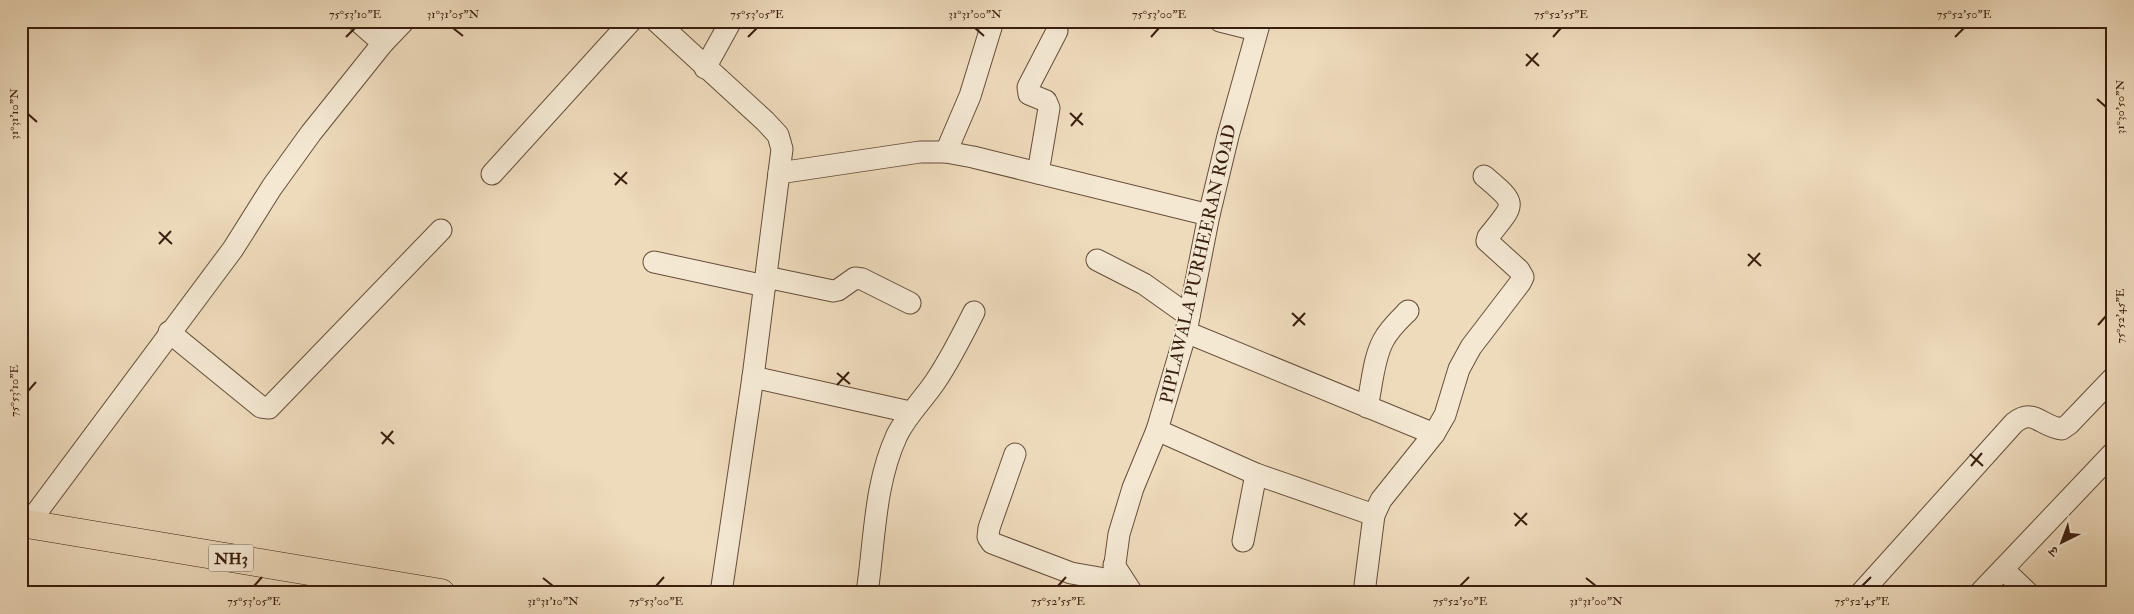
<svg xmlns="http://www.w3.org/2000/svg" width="2134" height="614" font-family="'IM FELL Double Pica','Noto Serif Devanagari',serif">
<rect width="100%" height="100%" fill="#eedbbc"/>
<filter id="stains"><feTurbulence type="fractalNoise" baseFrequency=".004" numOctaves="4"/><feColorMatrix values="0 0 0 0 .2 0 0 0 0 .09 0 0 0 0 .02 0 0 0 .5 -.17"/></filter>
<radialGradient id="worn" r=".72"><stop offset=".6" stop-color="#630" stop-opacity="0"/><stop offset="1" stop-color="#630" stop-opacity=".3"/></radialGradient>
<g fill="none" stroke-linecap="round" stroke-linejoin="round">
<defs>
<g id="minor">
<path d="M358 21 383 43"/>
<path d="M656 21 765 121 778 135 782 149 753 377 721 593"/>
<path d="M1220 21 1256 30"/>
<path d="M705 68 731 21"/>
<path d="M946 152 970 96 993 21"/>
<path d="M779 173 920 152H946L973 157 1209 215"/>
<path d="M1038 173 1049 108 1046 101 1029 94 1028 87 1057 31"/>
<path d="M492 174 631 21"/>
<path d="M1097 260 1144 284 1189 316"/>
<path d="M654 262 765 286"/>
<path d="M766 277 833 291 838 290 855 278 862 279 910 303"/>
<path d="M169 332 261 407 269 408 441 230"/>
<path d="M1186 332 1434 434"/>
<path d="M753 377 910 412"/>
<path d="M1367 407C1372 386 1373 360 1383 341 1389 329 1399 320 1408 311"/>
<path d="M1157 430 1256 474 1374 515"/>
<path d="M1015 454 989 528 988 537 992 543 1071 573 1111 580"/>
<path d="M28 524 233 249 272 187 311 133 383 43 404 21"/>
<path d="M1243 541 1256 474"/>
<path d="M1114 565 1132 593"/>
<path d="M2003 569 2028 593"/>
<path d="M867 593C875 539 874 485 897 435 907 415 922 401 935 382 950 360 962 336 974 312"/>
<path d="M1111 593 1119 534 1133 488 1157 430 1186 332 1209 215 1228 136 1260 21"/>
<path d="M1364 593 1374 515 1381 500 1434 434 1445 415 1459 369 1471 347 1520 283 1523 277 1519 270 1487 241 1488 237C1516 202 1518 205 1484 176"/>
<path d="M1861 593 2014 423C2034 407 2041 427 2062 429L2069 424 2113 378"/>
<path d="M1980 593 2113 453"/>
</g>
<path id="highway" d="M21 523 441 593"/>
</defs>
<use href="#minor" stroke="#664d3a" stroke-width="23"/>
<use href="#highway" stroke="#391e0e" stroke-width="29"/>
<use href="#minor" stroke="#f4e8d3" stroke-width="21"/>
<use href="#highway" stroke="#eedbbc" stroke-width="28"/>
</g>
<path fill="none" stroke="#391e0e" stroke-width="2" d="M453 28 463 36M975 28 984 36M346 37 355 28M748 37 757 28M1151 37 1159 28M1553 37 1561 28M1955 37 1964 28M1526 54 1539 66M1526 66 1538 53M2097 99 2106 107M1070 113 1083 125M28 114 37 122M1071 126 1082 113M614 173 627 184M615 185 627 172M159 232 172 244M159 244 171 231M1748 254 1761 266M1748 266 1760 253M1292 313 1305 325M2098 325 2106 316M1293 326 1305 313M837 373 850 384M837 385 849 372M28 391 36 382M381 432 394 444M382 444 393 431M1970 454 1983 466M1971 466 1982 453M1514 513 1527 525M1515 526 1527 513M543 578 553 586M1586 578 1596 586M254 586 262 577M656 586 664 577M1058 586 1066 577M1460 586 1469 577M1862 586 1871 577"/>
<g text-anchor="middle" stroke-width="4" stroke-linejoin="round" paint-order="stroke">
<rect fill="#f4e8d3" stroke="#715b49" stroke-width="1" x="208.5" y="544.5" width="45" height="27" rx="4"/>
<g font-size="16" font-weight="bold" fill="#391e0e">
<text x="231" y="564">NH3</text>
</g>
<g font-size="18" fill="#391e0e" stroke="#f4e8d3">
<text transform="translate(1198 264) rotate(-77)" y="6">PIPLAWALA PURHEERAN ROAD</text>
</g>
</g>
<rect width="2134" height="614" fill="none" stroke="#eedbbc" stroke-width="55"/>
<g transform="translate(2062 542) rotate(222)" stroke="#f4e8d3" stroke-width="4" paint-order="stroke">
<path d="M0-4L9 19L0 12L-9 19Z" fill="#391e0e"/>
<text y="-8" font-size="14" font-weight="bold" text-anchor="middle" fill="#391e0e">उ</text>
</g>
<rect x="28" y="28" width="2078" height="558" fill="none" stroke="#391e0e" stroke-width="2"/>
<g font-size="12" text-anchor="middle" fill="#391e0e">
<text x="355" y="18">75°53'10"E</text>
<text x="453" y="18">31°31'05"N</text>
<text x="757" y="18">75°53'05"E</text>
<text x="975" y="18">31°31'00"N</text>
<text x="1159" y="18">75°53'00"E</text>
<text x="1561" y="18">75°52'55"E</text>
<text x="1964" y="18">75°52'50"E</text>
<text transform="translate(2120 107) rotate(-90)" y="4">31°30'50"N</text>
<text transform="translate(14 114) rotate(-90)" y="4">31°31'10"N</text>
<text transform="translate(2120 316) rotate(-90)" y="4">75°52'45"E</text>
<text transform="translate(14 391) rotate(-90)" y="4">75°53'10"E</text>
<text x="254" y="605">75°53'05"E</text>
<text x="553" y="605">31°31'10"N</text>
<text x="656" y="605">75°53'00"E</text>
<text x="1058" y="605">75°52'55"E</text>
<text x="1460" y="605">75°52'50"E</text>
<text x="1596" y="605">31°31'00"N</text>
<text x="1862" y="605">75°52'45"E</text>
</g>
<rect width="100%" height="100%" filter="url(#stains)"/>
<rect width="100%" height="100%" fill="url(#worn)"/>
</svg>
